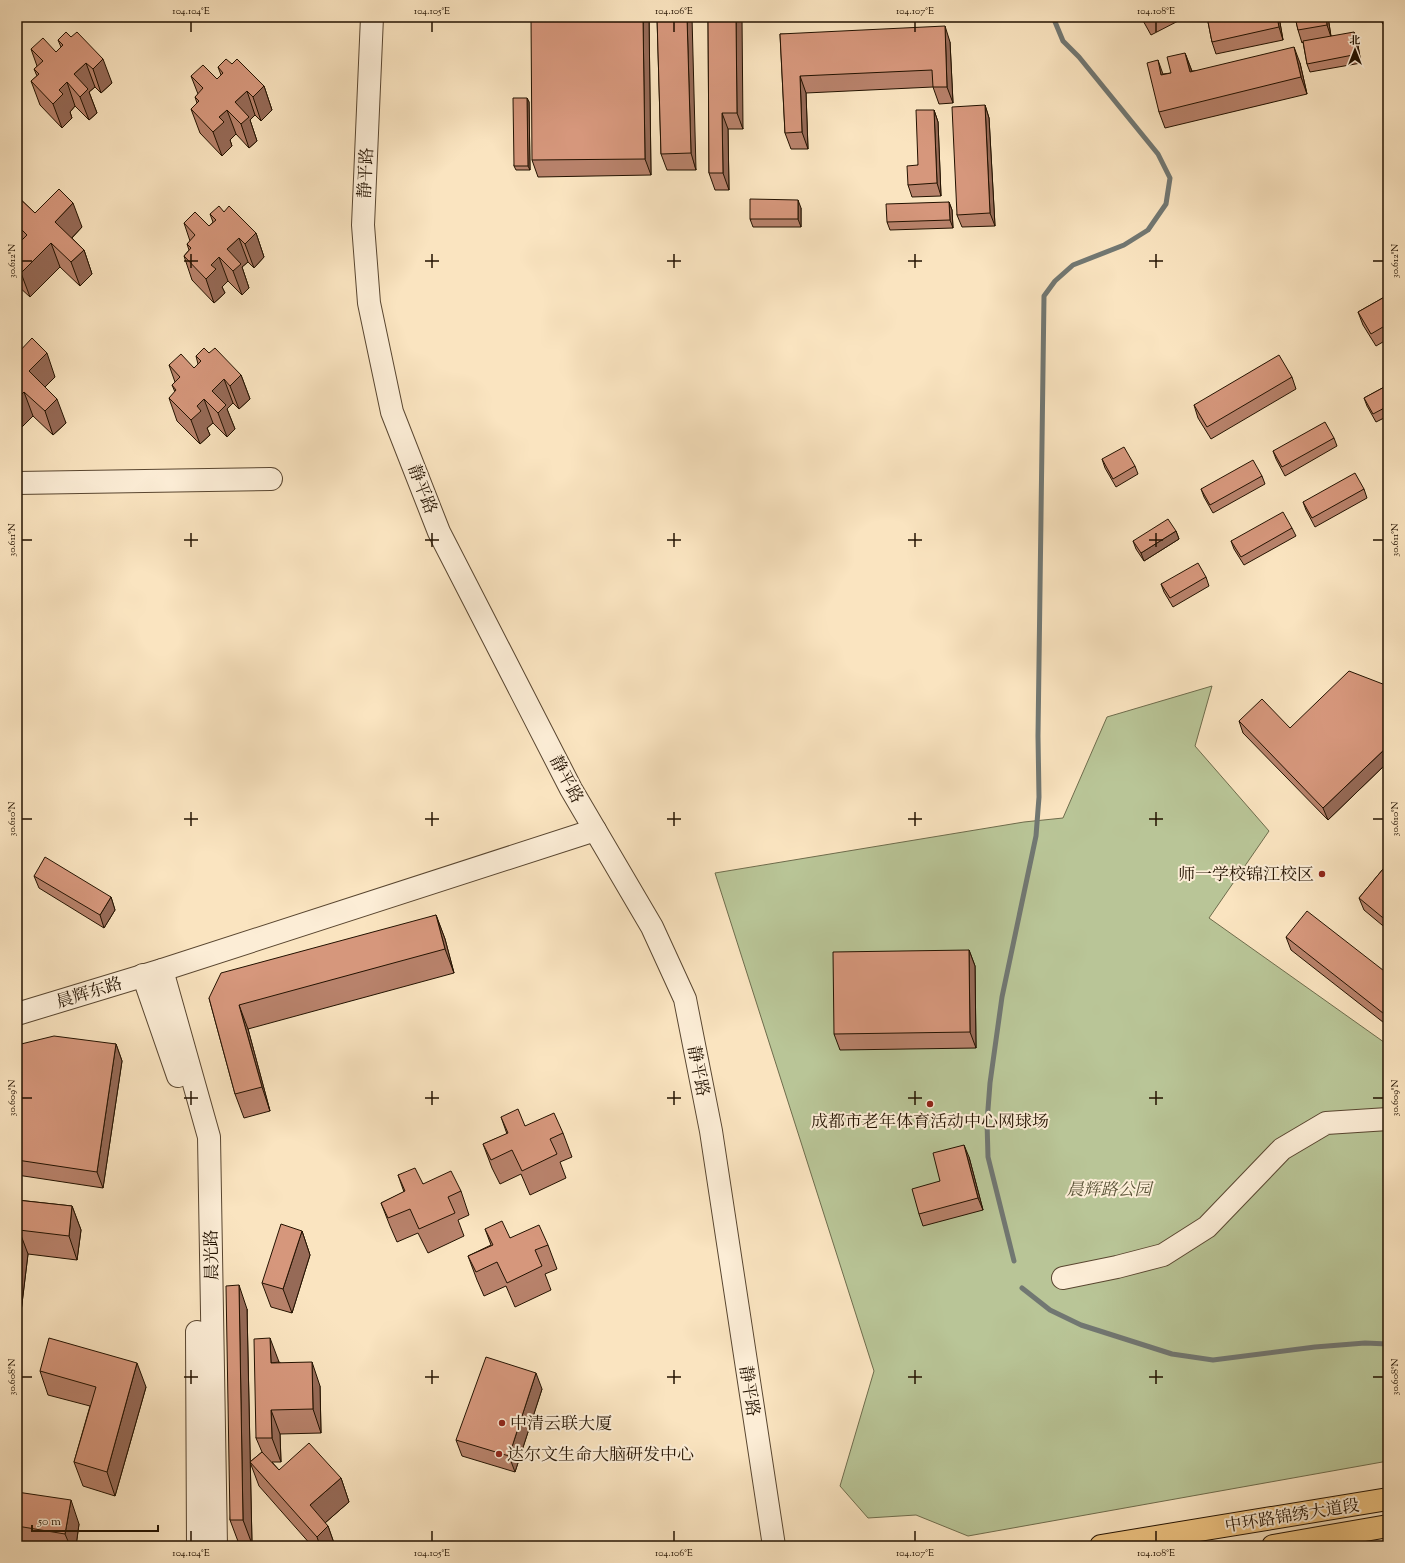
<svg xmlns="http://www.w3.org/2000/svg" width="1405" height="1563" font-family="'Sorts Mill Goudy','Noto Serif SC',serif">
<rect width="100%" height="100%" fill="#fae4c0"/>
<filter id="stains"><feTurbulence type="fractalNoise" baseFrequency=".005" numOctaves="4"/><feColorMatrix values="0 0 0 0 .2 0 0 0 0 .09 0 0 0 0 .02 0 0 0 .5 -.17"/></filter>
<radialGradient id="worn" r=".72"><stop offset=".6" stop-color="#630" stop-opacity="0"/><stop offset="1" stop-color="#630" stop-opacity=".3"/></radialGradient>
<path fill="#b9c597" stroke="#6e6c4c" d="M1212 686 1195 746 1269 831 1209 918 1388 1045V1461L968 1536 916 1515 868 1518 840 1486 874 1371 715 873 1024 822 1063 818 1107 717Z"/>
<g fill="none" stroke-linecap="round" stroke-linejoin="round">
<g stroke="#717772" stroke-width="5">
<path d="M1014 1261 988 1157 987 1122 990 1083 1002 997 1036 836 1039 797 1038 736 1044 296 1055 281 1073 265 1124 245 1148 230 1166 204 1170 178 1158 154 1079 57 1063 41 1053 17"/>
<path d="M1022 1288 1050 1310 1081 1325 1172 1354 1213 1360 1315 1347 1365 1343 1388 1344"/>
</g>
<defs>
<g id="minor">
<path d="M372 17 363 225 369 303 392 412 439 532 571 789 652 927 685 999 711 1131 774 1546"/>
<path d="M17 483 271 479"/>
<path d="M162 970 209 1137 216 1546"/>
<path d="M143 975 178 1076"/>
<path d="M17 1014 162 970 595 830"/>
<path d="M1063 1278 1117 1267 1163 1255 1207 1227 1282 1149 1326 1123 1388 1119"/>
<path d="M197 1332 198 1546"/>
</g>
<g id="major">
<path d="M1101 1546 1388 1499"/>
<path d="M1273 1546 1388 1526"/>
</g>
</defs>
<use href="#minor" stroke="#594630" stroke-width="24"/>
<use href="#major" stroke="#231200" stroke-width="24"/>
<use href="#minor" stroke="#fcedd6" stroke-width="22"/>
<use href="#major" stroke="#edc280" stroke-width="22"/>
</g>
<g fill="#b8826b" stroke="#231200">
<path d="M649 17 651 175 538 177 532 160Z"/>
<path d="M657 17 696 170H667L661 154Z"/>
<path d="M708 17 743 129H728L729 190H715L709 173Z"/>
<path d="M1141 17H1181L1182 19 1151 35Z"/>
<path d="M1207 17H1279L1283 40 1216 54 1212 42Z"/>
<path d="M1295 17H1328L1331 36 1357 40 1361 63 1310 72 1307 64 1303 42 1302 43 1298 30Z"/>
<path d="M1379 17H1388V28L1386 29Z"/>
<path d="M780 34 950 42 953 103 939 104 933 87 806 93 808 149H791L785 133Z"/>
<path d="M58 40 112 83 101 93 95 87 89 92 97 113 89 120 75 106 70 112 72 118 62 128 40 105 31 81 37 76 34 69 37 66 31 49 56 52 61 47Z"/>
<path d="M1185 53 1192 71 1300 63 1307 94 1165 128 1159 112 1163 74 1171 73Z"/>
<path d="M232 64 264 86 272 110 261 121 255 115 250 120 257 141 249 148 236 134 230 140 232 146 222 156 200 133 191 109 197 103 195 97 198 94 191 76 217 79 221 75 218 67Z"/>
<path d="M527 98 529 102 530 170H516L514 166Z"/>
<path d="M985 105 989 118 995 226 962 227 957 215Z"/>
<path d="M934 110 938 122 941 196 912 197 908 185 918 165Z"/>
<path d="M17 196 35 213 82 227 72 238 84 250 92 274 80 286 60 267 30 297 17 285V245L19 243 17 240Z"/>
<path d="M949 202 952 210 953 228 890 230 887 222Z"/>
<path d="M801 208V227H753L750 219Z"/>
<path d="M224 212 256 233 264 257 254 268 248 262 242 267 249 288 242 295 228 281 222 287 225 293 214 303 192 280 184 256 189 250 187 244 190 241 184 223 209 226 213 222 210 214Z"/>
<path d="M1388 295V339L1376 346 1363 325 1358 312Z"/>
<path d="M209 353 241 375 250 399 239 409 233 403 227 409 235 429 227 437 213 423 207 428 210 435 200 444 177 421 169 398 175 392 172 385 175 382 169 365 194 368 198 364 196 356Z"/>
<path d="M17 354 55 377 45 387 66 423 53 435 33 416 17 432Z"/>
<path d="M1292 377 1296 389 1211 439 1198 418 1194 405Z"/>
<path d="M1388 385V416L1376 422 1367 406 1364 398Z"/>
<path d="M1334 438 1337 446 1285 476 1276 459 1273 451Z"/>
<path d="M1102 459 1135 466 1138 474 1116 487 1105 468Z"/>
<path d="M1262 476 1265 484 1213 513 1204 497 1201 489Z"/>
<path d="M1364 489 1367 498 1315 527 1306 510 1303 502Z"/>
<path d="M1292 528 1296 536 1244 565 1234 549 1231 541Z"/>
<path d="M1176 531 1179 539 1144 561 1136 549 1133 541Z"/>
<path d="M1206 577 1209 586 1173 607 1164 592 1161 584Z"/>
<path d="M1388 686V762L1328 820 1243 733 1239 721 1290 728Z"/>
<path d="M1388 863V930L1364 910 1359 898Z"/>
<path d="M34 876 111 897 115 910 104 928 39 888Z"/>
<path d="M436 915 445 939 454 973 248 1029 270 1111 244 1118 235 1094 209 998Z"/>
<path d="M1286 937 1388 974V1026L1291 950Z"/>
<path d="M969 950 975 966 976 1048 840 1050 834 1034Z"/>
<path d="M116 1044 122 1061 103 1188 17 1175V1045Z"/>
<path d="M501 1117 525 1126 563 1133 572 1157 560 1162 566 1178 530 1195 521 1174 500 1184 492 1168 483 1144 507 1134Z"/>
<path d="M969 1157 983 1210 923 1226 919 1214 940 1181Z"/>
<path d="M398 1175 423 1184 461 1191 469 1215 458 1220 464 1236 428 1253 418 1233 397 1242 390 1226 381 1203 404 1192Z"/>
<path d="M17 1200 72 1206 81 1230 77 1260 28 1254 17 1345Z"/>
<path d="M485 1229 510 1238 548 1245 557 1269 545 1274 551 1290 515 1307 506 1286 484 1296 477 1280 468 1256 491 1245Z"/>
<path d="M302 1231 310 1255 292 1313 271 1307 262 1283Z"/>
<path d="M247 1309 252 1544H239L230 1520Z"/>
<path d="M279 1362 320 1386 321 1433 280 1434 281 1462H272L279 1470 341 1478 349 1502 325 1523 328 1526 335 1546H312L259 1486 250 1462 262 1452 256 1438Z"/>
<path d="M40 1371 146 1387 115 1496 83 1486 74 1462 90 1406 48 1395Z"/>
<path d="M542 1389 515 1472 462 1456 456 1440Z"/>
<path d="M17 1492 79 1524 76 1546H17Z"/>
</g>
<g fill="#966a57" stroke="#231200">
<path d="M643 17H649L651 175 645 159Z"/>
<path d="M687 17H692L696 170 691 153Z"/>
<path d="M736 17H742L743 129 737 113Z"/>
<path d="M1277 17H1279L1283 40 1279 27Z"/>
<path d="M1326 17H1328L1331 37 1327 25Z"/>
<path d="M945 26 950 42 953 103 947 87Z"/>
<path d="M1354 32 1357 40 1361 63 1358 54Z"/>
<path d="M1294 47 1300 63 1307 94 1301 77Z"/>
<path d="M1185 53 1191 69 1196 88 1190 72Z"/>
<path d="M103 59 112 83 101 93 93 69Z"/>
<path d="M1158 60 1164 77 1161 75Z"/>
<path d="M86 63 95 87 89 92 97 113 89 120 80 97 74 74Z"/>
<path d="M800 76 806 93 808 149 802 132Z"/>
<path d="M67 82 75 106 70 112 72 118 62 128 53 104 59 90Z"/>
<path d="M264 86 272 110 261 121 253 97Z"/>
<path d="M247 91 255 115 250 120 257 141 249 148 241 124 235 102Z"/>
<path d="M527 98 529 102 530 170 528 166Z"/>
<path d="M985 105 989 118 995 226 990 213Z"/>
<path d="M227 110 236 134 230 140 232 146 222 156 213 132 219 117Z"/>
<path d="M934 110 938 122 941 196 937 183Z"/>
<path d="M722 113 728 129 729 190 723 173Z"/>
<path d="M798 200 801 208V227L798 219Z"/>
<path d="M949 202 952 210 953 228 950 220Z"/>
<path d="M73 203 82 227 64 246 55 222Z"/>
<path d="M256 233 264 257 254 268 245 244Z"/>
<path d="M239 238 248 262 242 267 249 288 242 295 233 271 227 249Z"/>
<path d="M51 243 60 267 30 297 21 273Z"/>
<path d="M84 250 92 274 80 286 71 262Z"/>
<path d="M219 257 228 281 222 287 225 293 214 303 206 279 211 265Z"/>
<path d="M47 353 55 377 37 395 29 371Z"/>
<path d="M241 375 250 399 239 409 230 386Z"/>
<path d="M224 379 233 403 227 409 235 429 227 437 218 413 212 391Z"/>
<path d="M24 392 33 416 17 432V399Z"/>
<path d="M57 399 66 423 53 435 45 411Z"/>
<path d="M204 399 213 423 207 428 210 435 200 444 191 420 197 406Z"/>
<path d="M1176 531 1179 539 1144 561 1141 553Z"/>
<path d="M1388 746V762L1328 820 1323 808Z"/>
<path d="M111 897 115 910 104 928 100 915Z"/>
<path d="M436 915 445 939 454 973 445 949Z"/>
<path d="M969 950 975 966 976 1048 970 1032Z"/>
<path d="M239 1005 248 1029 270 1111 262 1087Z"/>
<path d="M116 1044 122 1061 103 1188 97 1172Z"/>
<path d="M964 1145 969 1157 983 1210 978 1198Z"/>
<path d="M72 1206 81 1230 77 1260 69 1236Z"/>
<path d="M19 1230 28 1254 17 1345V1248Z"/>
<path d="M302 1231 310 1255 292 1313 283 1289Z"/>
<path d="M239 1285 247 1309 252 1544 243 1520Z"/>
<path d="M270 1338 279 1362 271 1363Z"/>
<path d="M312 1362 320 1386 321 1433 313 1409Z"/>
<path d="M137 1363 146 1387 115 1496 107 1472Z"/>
<path d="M536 1373 542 1389 515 1472 509 1456Z"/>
<path d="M271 1410 280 1434 281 1462 272 1438Z"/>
<path d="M341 1478 349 1502 318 1529 310 1505Z"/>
<path d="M71 1500 79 1524 76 1546H70L65 1534Z"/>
<path d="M328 1526 335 1546H320L317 1537Z"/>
</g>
<g fill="#d6977c" stroke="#231200">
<path d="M531 17H643L645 159 532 160Z"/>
<path d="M657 17H687L691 153 661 154Z"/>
<path d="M708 17H736L737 113H722L723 173H709Z"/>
<path d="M1207 17H1277L1279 27 1212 42Z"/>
<path d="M1295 17H1326L1327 25 1298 30Z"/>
<path d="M1380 17H1388V18L1383 21Z"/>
<path d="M945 26 947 87H933L932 70 800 76 802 132 785 133 780 34Z"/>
<path d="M66 32 71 37 77 32 103 59 93 69 86 63 74 74 88 89 80 97 67 82 59 90 63 94 53 104 31 81 39 74 34 69 43 61 31 49 43 38 56 52 63 45 58 40Z"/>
<path d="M1354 32 1358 54 1307 64 1303 41Z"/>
<path d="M1294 47 1301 77 1159 112 1147 63 1158 60 1161 75 1171 73 1167 57 1185 53 1190 72Z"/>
<path d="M226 59 232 64 237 59 264 86 253 97 247 91 235 102 249 117 241 124 227 110 219 117 224 122 213 132 191 109 199 101 195 97 203 88 191 76 203 65 217 79 223 73 218 67Z"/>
<path d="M513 98H527L528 166H514Z"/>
<path d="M985 105 990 213 957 215 952 107Z"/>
<path d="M916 110H934L937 183 908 185 907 166 918 165Z"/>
<path d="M59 189 73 203 55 222 84 250 71 262 51 243 21 273 17 269V245L27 235 17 225V196L35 213Z"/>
<path d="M750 199 798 200V219H750Z"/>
<path d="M949 202 950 220 887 222 886 204Z"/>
<path d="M219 206 224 212 229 206 256 233 245 244 239 238 227 249 241 264 233 271 219 257 211 265 216 269 206 279 184 256 191 248 187 244 195 235 184 223 195 212 209 226 216 220 210 214Z"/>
<path d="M1388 295V324L1371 334 1358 312Z"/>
<path d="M32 338 47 353 29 371 57 399 45 411 24 392 17 399V354Z"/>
<path d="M204 348 209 353 215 348 241 375 230 386 224 379 212 391 226 405 218 413 204 399 197 406 201 411 191 420 169 398 176 390 172 385 180 377 169 365 181 354 194 368 201 361 196 356Z"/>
<path d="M1279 355 1292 377 1207 427 1194 405Z"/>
<path d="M1388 385V406L1373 414 1364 398Z"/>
<path d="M1325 422 1334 438 1282 467 1273 451Z"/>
<path d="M1124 447 1135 466 1113 479 1102 459Z"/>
<path d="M1253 460 1262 476 1210 505 1201 489Z"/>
<path d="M1355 473 1364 489 1312 518 1303 502Z"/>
<path d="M1283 512 1292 528 1241 557 1231 541Z"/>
<path d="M1168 519 1176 531 1141 553 1133 541Z"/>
<path d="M1198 563 1206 577 1170 598 1161 584Z"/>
<path d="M1349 671 1388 686V746L1323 808 1239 721 1262 699 1290 728Z"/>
<path d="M45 857 111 897 100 915 34 876Z"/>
<path d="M1388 863V922L1359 898Z"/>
<path d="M1307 911 1388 974V1017L1286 937Z"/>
<path d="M436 915 445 949 239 1005 262 1087 235 1094 209 998 221 973Z"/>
<path d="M969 950 970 1032 834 1034 833 952Z"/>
<path d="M54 1036 116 1044 97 1172 17 1160V1045Z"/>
<path d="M518 1109 525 1126 554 1113 563 1133 550 1139 557 1154 522 1171 512 1150 491 1160 483 1144 508 1133 501 1117Z"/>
<path d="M964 1145 978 1198 919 1214 912 1189 940 1181 933 1153Z"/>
<path d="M415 1168 423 1184 451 1171 461 1191 448 1197 455 1213 419 1229 410 1209 388 1218 381 1203 405 1191 398 1175Z"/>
<path d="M17 1200 72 1206 69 1236 19 1230 17 1248Z"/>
<path d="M502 1221 510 1238 539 1225 548 1245 535 1250 542 1266 507 1283 497 1262 476 1272 468 1256 493 1245 485 1229Z"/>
<path d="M281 1224 302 1231 283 1289 262 1283Z"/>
<path d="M239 1285 243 1520H230L226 1286Z"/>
<path d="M49 1338 137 1363 107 1472 74 1462 96 1387 40 1371Z"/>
<path d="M270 1338 271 1363 312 1362 313 1409 271 1410 272 1438H256L254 1339Z"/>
<path d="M486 1357 536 1373 509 1456 456 1440Z"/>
<path d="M309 1443 341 1478 310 1505 328 1526 317 1537 250 1462 262 1452 279 1470Z"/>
<path d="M17 1492 71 1500 65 1534 17 1526Z"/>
</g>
<path fill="none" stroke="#231200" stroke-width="1.5" d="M191 22V32M432 22V32M674 22V32M915 22V32M1156 22V32M191 254V268M432 254V268M674 254V268M915 254V268M1156 254V268M22 261H32M184 261H198M425 261H439M667 261H681M908 261H922M1149 261H1163M1373 261H1383M191 533V547M432 533V547M674 533V547M915 533V547M1156 533V547M22 540H32M184 540H198M425 540H439M667 540H681M908 540H922M1149 540H1163M1373 540H1383M191 812V826M432 812V826M674 812V826M915 812V826M1156 812V826M22 819H32M184 819H198M425 819H439M667 819H681M908 819H922M1149 819H1163M1373 819H1383M191 1091V1105M432 1091V1105M674 1091V1105M915 1091V1105M1156 1091V1105M22 1098H32M184 1098H198M425 1098H439M667 1098H681M908 1098H922M1149 1098H1163M1373 1098H1383M191 1370V1384M432 1370V1384M674 1370V1384M915 1370V1384M1156 1370V1384M22 1377H32M184 1377H198M425 1377H439M667 1377H681M908 1377H922M1149 1377H1163M1373 1377H1383M191 1531V1541M432 1531V1541M674 1531V1541M915 1531V1541M1156 1531V1541"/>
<g fill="#8f2418" stroke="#fcedd6" stroke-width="1.5">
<circle cx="1322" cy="874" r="4"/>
<circle cx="930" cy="1104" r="4"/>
<circle cx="502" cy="1423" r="4"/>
<circle cx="499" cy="1454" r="4"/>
</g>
<g text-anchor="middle" stroke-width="4" stroke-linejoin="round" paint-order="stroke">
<g font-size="17" fill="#231200" stroke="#fcedd6">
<text transform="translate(365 173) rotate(-87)" y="6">静平路</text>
<text transform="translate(423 489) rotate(69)" y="6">静平路</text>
<text transform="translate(567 779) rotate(62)" y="6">静平路</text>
<text transform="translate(89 992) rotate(-17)" y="6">晨辉东路</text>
<text transform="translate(699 1071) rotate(79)" y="6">静平路</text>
<text transform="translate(211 1255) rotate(-91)" y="6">晨光路</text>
<text transform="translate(750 1391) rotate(81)" y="6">静平路</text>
<text transform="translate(1292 1515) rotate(-9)" y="6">中环路锦绣大道段</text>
</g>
<g font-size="17" fill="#231200" stroke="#fcedd6" text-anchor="start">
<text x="1314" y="880" text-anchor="end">师一学校锦江校区</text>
<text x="930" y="1127" text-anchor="middle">成都市老年体育活动中心网球场</text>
<text x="510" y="1429">中清云联大厦</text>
<text x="507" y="1460">达尔文生命大脑研发中心</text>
</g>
<g font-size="17" font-style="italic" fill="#585135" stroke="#fcedd6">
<text x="1109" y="1195">晨辉路公园</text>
</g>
</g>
<rect width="1405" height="1563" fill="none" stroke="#fae4c0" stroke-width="44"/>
<g transform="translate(1355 50)" stroke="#fcedd6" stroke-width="3" paint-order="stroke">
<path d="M0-3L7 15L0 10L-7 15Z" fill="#231200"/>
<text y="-6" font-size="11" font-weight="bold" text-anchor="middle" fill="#231200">北</text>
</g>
<path d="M32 1525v6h126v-6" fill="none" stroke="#231200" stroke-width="2"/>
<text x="38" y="1525" font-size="12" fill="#231200" stroke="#fcedd6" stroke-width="3" paint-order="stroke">50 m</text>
<rect x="22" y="22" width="1361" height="1519" fill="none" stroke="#231200" stroke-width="1.5"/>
<g font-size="10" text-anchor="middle" fill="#231200">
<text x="191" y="14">104.104°E</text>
<text x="432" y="14">104.105°E</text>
<text x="674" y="14">104.106°E</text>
<text x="915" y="14">104.107°E</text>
<text x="1156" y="14">104.108°E</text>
<text transform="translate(11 261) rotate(-90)" y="4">30.612°N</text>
<text transform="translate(1394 261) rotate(-90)" y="4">30.612°N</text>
<text transform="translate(11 540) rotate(-90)" y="4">30.611°N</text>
<text transform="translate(1394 540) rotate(-90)" y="4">30.611°N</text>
<text transform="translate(11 819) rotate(-90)" y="4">30.610°N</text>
<text transform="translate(1394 819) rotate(-90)" y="4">30.610°N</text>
<text transform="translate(11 1098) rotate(-90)" y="4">30.609°N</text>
<text transform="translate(1394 1098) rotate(-90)" y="4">30.609°N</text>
<text transform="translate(11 1377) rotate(-90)" y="4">30.608°N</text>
<text transform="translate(1394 1377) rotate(-90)" y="4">30.608°N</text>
<text x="191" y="1556">104.104°E</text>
<text x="432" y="1556">104.105°E</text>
<text x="674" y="1556">104.106°E</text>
<text x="915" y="1556">104.107°E</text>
<text x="1156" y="1556">104.108°E</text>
</g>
<rect width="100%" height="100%" filter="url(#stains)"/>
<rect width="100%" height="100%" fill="url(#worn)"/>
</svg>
